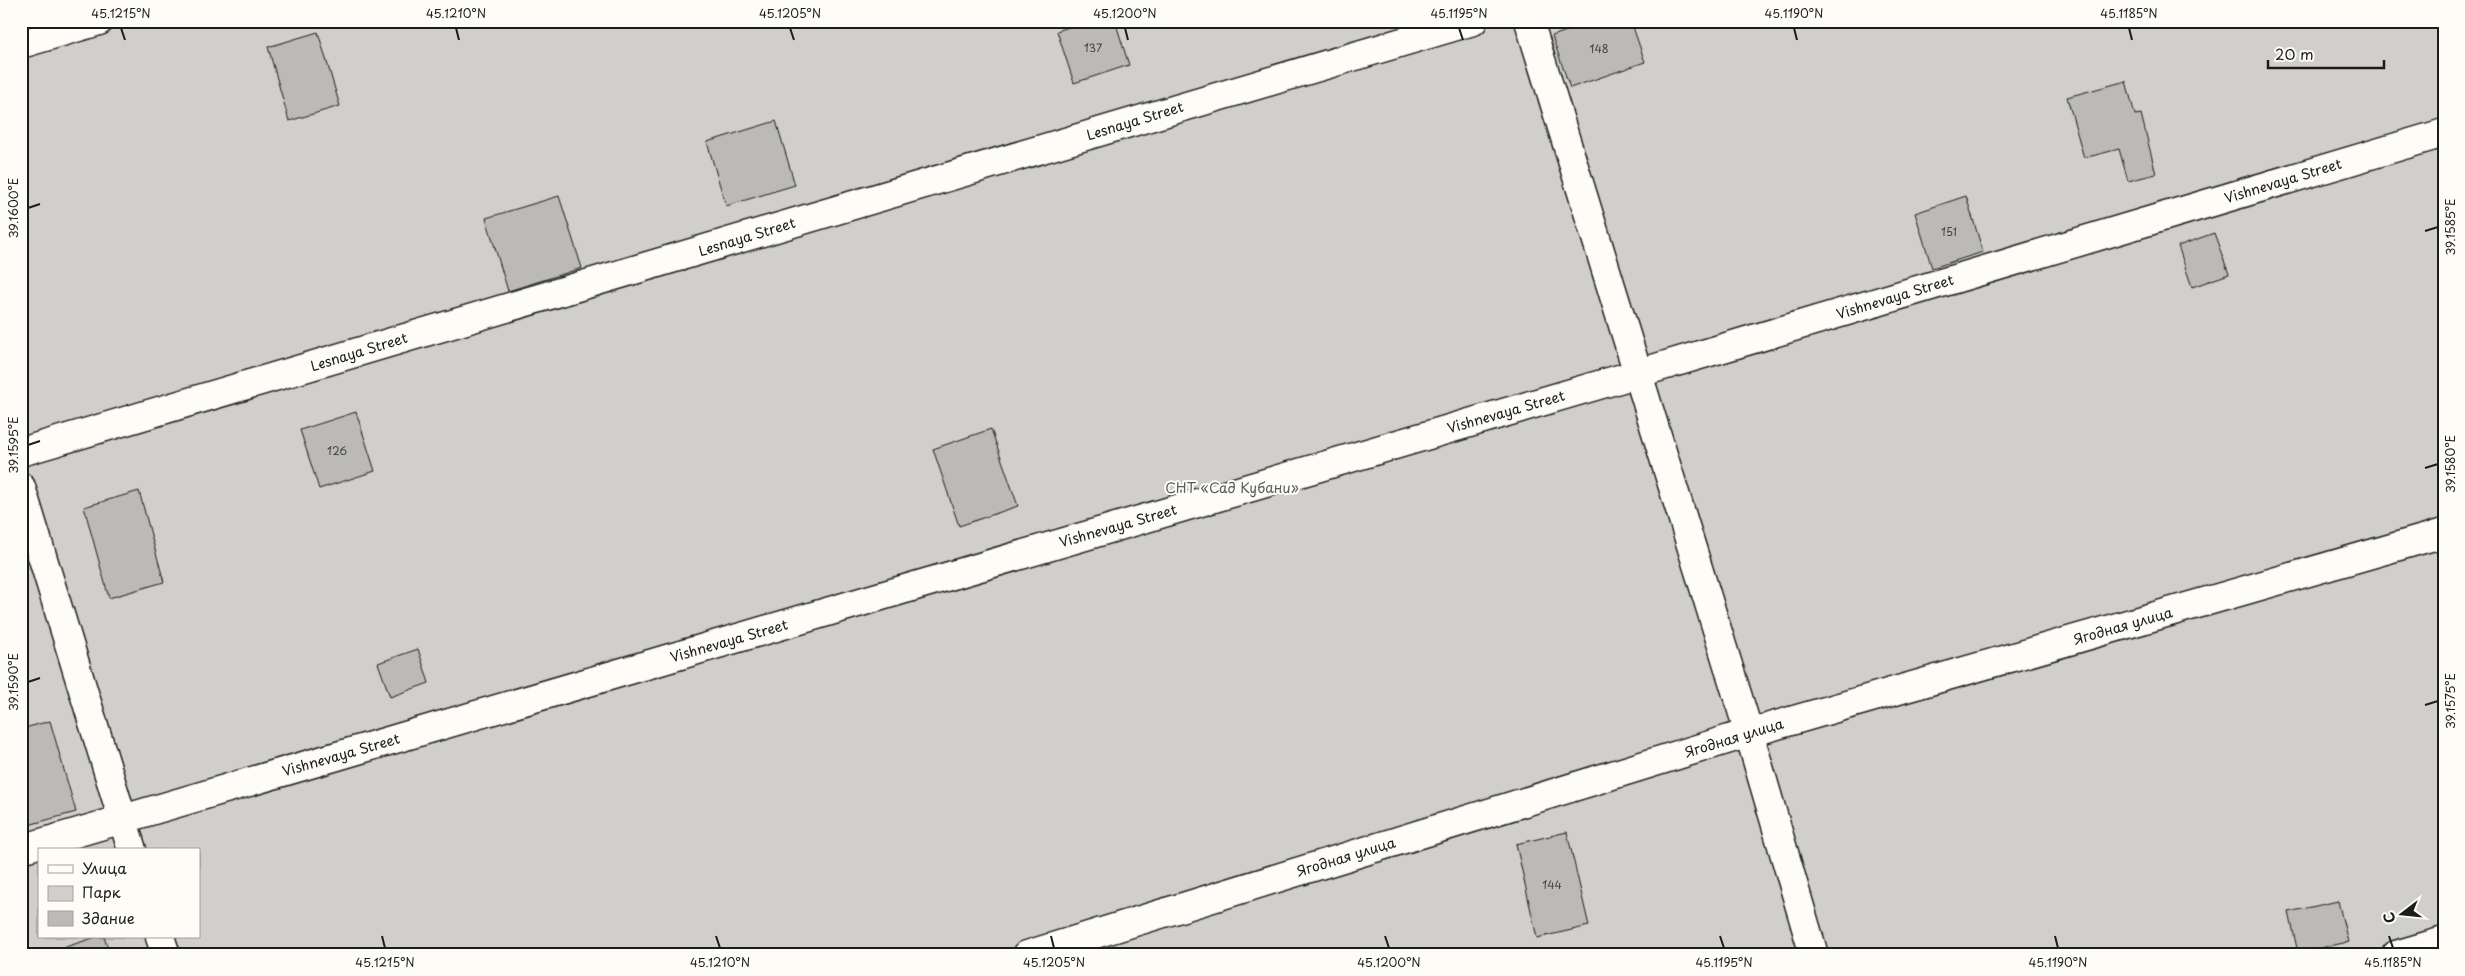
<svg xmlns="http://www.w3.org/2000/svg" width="2465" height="976" font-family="'Playpen Sans',sans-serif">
<rect width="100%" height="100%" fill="#f0eeea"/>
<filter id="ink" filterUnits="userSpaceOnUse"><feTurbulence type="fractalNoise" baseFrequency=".02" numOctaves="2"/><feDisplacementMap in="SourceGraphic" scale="10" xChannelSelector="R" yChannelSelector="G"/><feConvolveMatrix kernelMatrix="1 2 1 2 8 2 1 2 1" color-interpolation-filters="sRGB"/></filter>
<g filter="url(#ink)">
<path fill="#d0cfcc" stroke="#767674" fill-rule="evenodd" d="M21 21H2444V955H21ZM39 850H199V937H39Z"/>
<g fill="#bbbab6" stroke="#1c1c1c">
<path d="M1086 21H1115L1129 65 1074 83 1057 31Z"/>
<path d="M1596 21H1631L1645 62 1570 88 1552 36Z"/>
<path d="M318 32 340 106 289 121 268 47Z"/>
<path d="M2126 81 2135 115 2141 114 2156 174 2128 181 2119 149 2084 158 2067 97Z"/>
<path d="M776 121 795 185 726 206 707 142Z"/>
<path d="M559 196 582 268 508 291 486 218Z"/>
<path d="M1966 196 1983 252 1932 268 1915 213Z"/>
<path d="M2214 233 2229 274 2192 287 2178 246Z"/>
<path d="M356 412 375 471 319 489 300 430Z"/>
<path d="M991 429 1018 506 959 526 933 449Z"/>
<path d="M139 491 164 582 109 598 84 507Z"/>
<path d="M418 649 429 683 390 697 378 663Z"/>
<path d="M50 721 76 812 21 827V729Z"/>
<path d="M1567 832 1589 926 1537 938 1516 844Z"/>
<path d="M2338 901 2348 942 2298 953 2289 912Z"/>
<path d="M96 937H104L110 955H41Z"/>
</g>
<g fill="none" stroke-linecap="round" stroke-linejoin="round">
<defs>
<g id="minor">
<path d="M1529 21 1749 733 1814 955"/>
<path d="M21 44 99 21"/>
<path d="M21 452 1473 21"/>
<path d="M21 487 132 850"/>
<path d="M21 849 1636 374 2444 133"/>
<path d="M160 937 166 955"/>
<path d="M1027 955 1749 733 2444 533"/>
<path d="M2396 955 2444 941"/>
</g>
</defs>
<use href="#minor" stroke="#1c1c1c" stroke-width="31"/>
<use href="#minor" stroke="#fdfcf7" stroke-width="28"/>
</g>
</g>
<path fill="none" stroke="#1c1c1c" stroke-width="2" d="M121 28 125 40M456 28 459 40M790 28 794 40M1125 28 1128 40M1459 28 1463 40M1794 28 1797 40M2129 28 2132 40M28 208 40 204M2425 231 2438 227M28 445 40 441M2425 468 2438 464M28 682 40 678M2425 705 2438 701M382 936 385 948M716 936 720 948M1051 936 1054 948M1385 936 1389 948M1720 936 1724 948M2055 936 2058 948M2389 936 2393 948"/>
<g text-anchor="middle" stroke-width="4" stroke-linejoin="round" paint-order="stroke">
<g font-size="11" fill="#444442">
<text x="1093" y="52">137</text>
<text x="1599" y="53">148</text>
<text x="1949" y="236">151</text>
<text x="337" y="455">126</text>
<text x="1552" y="889">144</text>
</g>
<g font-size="14" fill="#1c1c1c" stroke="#fdfcf7">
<text transform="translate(1135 121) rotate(-17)" y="5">Lesnaya Street</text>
<text transform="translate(2283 181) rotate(-17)" y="5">Vishnevaya Street</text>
<text transform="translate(747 237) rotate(-17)" y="5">Lesnaya Street</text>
<text transform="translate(1895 297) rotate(-17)" y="5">Vishnevaya Street</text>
<text transform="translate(359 352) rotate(-17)" y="5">Lesnaya Street</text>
<text transform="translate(1506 412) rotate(-16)" y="5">Vishnevaya Street</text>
<text transform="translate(1118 526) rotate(-16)" y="5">Vishnevaya Street</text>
<text transform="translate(2123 626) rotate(-16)" y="5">Ягодная улица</text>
<text transform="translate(729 641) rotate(-16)" y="5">Vishnevaya Street</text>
<text transform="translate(1734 738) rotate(-17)" y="5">Ягодная улица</text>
<text transform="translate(341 755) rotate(-16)" y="5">Vishnevaya Street</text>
<text transform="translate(1346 857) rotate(-17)" y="5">Ягодная улица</text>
</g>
<g font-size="14" fill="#5b5b5a" stroke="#fdfcf7">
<text x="1232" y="493">СНТ «Сад Кубани»</text>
</g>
</g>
<rect width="2465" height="976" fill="none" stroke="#fdfcf7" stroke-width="55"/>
<rect x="38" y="848" width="162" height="90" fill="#fdfcf7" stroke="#a3a29f"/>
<rect x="48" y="865" width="25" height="8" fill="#fdfcf7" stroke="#a3a29f"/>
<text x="82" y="874" font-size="15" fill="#1c1c1c">Улица</text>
<rect x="48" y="886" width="25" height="15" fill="#d0cfcc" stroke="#a3a29f"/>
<text x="82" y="898" font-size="15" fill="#1c1c1c">Парк</text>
<rect x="48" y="911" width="25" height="15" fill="#bbbab6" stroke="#a3a29f"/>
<text x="82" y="924" font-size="15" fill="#1c1c1c">Здание</text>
<g transform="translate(2402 914) rotate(254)" stroke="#fdfcf7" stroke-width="4" paint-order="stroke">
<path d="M0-4L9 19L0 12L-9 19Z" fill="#1c1c1c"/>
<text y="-8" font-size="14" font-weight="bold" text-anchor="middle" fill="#1c1c1c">С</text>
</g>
<path d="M2268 60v8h116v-8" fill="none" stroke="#1c1c1c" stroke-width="2.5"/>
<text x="2275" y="60" font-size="15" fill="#1c1c1c" stroke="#fdfcf7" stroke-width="4" paint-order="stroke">20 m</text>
<rect x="28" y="28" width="2410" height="920" fill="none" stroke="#1c1c1c" stroke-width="2"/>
<g font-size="12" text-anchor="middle" fill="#1c1c1c">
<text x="121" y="18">45.1215°N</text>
<text x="456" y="18">45.1210°N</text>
<text x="790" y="18">45.1205°N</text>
<text x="1125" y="18">45.1200°N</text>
<text x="1459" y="18">45.1195°N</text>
<text x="1794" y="18">45.1190°N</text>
<text x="2129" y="18">45.1185°N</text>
<text transform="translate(14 208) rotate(-90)" y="4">39.1600°E</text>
<text transform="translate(2451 227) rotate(-90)" y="4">39.1585°E</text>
<text transform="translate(14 445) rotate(-90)" y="4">39.1595°E</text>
<text transform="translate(2451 464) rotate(-90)" y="4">39.1580°E</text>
<text transform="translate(14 682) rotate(-90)" y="4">39.1590°E</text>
<text transform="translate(2451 701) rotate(-90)" y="4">39.1575°E</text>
<text x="385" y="967">45.1215°N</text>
<text x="720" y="967">45.1210°N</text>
<text x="1054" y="967">45.1205°N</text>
<text x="1389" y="967">45.1200°N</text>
<text x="1724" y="967">45.1195°N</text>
<text x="2058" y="967">45.1190°N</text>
<text x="2393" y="967">45.1185°N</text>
</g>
</svg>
